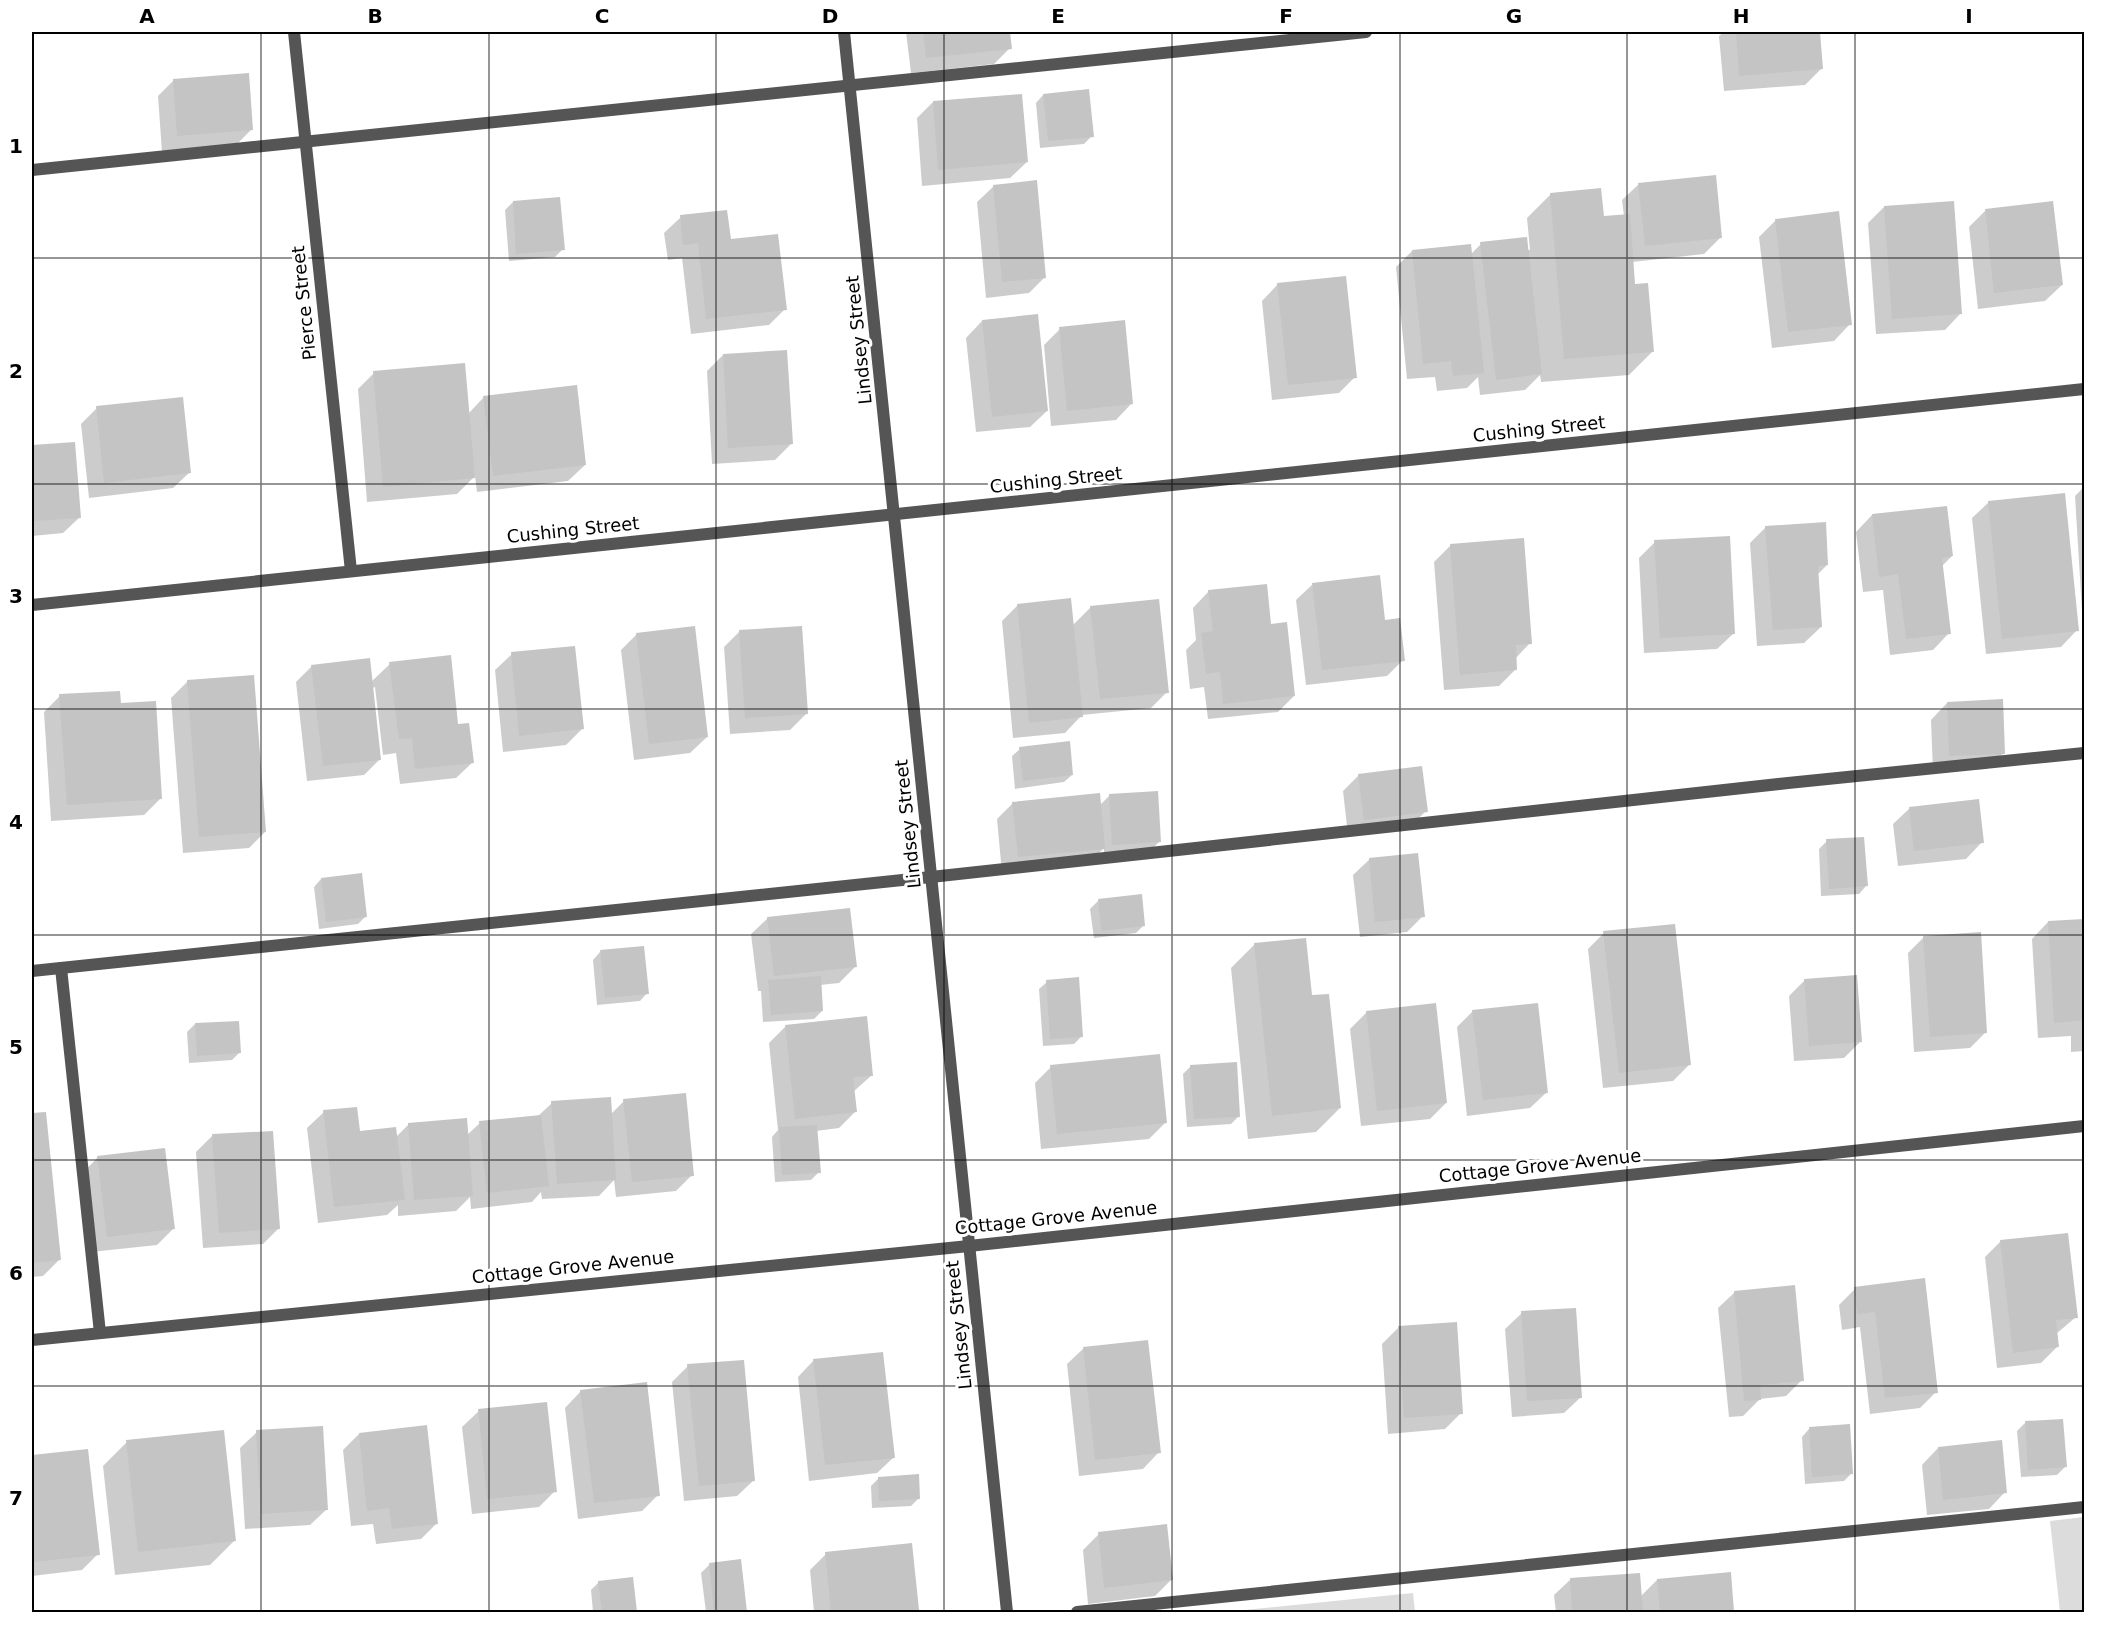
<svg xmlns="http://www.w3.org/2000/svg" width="2116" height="1644" font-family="'DejaVu Sans',sans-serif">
<rect width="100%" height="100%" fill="#fff"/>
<g fill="#dcdcdc">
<path d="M2084 1517V1612H2060L2050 1521Z"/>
<path d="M1413 1593 1415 1612H1224Z"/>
</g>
<g fill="#0003">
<path d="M906 32H1008L1010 48 994 64 911 73Z"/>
<path d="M1020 32H1052L1020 33Z"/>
<path d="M1724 32H1819L1821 69 1805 85 1724 91 1719 36Z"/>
<path d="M174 80 251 130 235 146 162 152 158 96Z"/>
<path d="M1043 95 1092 136 1084 144 1040 148 1036 103Z"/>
<path d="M933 102 1027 162 1010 178 922 186 917 118Z"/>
<path d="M1639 184 1720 238 1704 254 1632 262 1634 285 1653 351 1629 375 1541 382 1540 375 1525 390 1480 395 1478 377 1467 388 1437 391 1435 377 1407 379 1396 267 1412 251 1470 255 1481 244 1530 250 1527 218 1551 194 1602 218 1624 216 1622 200Z"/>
<path d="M994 186 1045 277 1029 293 986 298 977 202Z"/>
<path d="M513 202 563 249 555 257 509 261 505 210Z"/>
<path d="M1884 207 1961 313 1945 330 1876 334 1868 223Z"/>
<path d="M1985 211 2062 285 2045 301 1978 309 1969 227Z"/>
<path d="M681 217 729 241 785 309 769 325 691 334 682 258 668 260 664 233Z"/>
<path d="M1776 220 1850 324 1834 341 1772 348 1759 237Z"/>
<path d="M1278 284 1355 377 1339 393 1272 400 1262 301Z"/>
<path d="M982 321 1047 411 1030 427 976 432 966 338Z"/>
<path d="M1060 329 1132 403 1116 420 1051 426 1044 345Z"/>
<path d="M723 355 791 444 775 460 712 464 707 371Z"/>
<path d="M374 373 468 414 484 397 585 465 568 481 477 492 475 476 457 494 367 502 358 389Z"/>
<path d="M97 408 190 472 173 488 89 498 81 424Z"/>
<path d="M74 444 80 517 63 533 32 536V446Z"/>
<path d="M2084 487V611H2082L2075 496Z"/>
<path d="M1989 502 2077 630 2061 647 1986 654 1972 518Z"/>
<path d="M1872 515 1952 556 1942 566 1949 633 1933 650 1890 655 1883 590 1863 592 1856 532Z"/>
<path d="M1766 527 1827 565 1817 575 1821 627 1804 643 1757 646 1750 543Z"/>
<path d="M1655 542 1734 633 1717 649 1644 653 1639 558Z"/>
<path d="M1450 546 1530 643 1515 659V670L1499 686 1444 690 1434 562Z"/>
<path d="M1313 584 1384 621 1403 660 1387 676 1306 685 1296 600Z"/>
<path d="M1209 591 1270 626 1294 696 1278 712 1208 719 1204 687 1190 689 1186 650 1196 640 1193 608Z"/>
<path d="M1018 605 1072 626 1091 607 1167 692 1151 708 1082 715 1065 733 1013 738 1002 621Z"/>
<path d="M740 631 806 714 790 730 730 734 724 647Z"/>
<path d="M637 634 707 737 690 753 634 760 621 650Z"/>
<path d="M512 654 582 729 566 745 503 752 495 670Z"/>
<path d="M390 664 457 726 473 762 456 778 400 784 396 753 383 755 375 687 372 688 380 759 364 775 307 781 296 682 312 666 371 682Z"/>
<path d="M188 681 265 832 249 848 183 853 171 698Z"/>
<path d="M60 696 120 705 160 799 144 815 51 821 44 712Z"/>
<path d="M1947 703 2004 753 1987 769 1933 772 1931 720Z"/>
<path d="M1020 749 1072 775 1064 782 1015 789 1012 756Z"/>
<path d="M1359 775 1426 811 1410 827 1348 835 1343 791Z"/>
<path d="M1110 795 1160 841 1152 849 1104 852V848L1088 864 1002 873 997 819 1013 803 1100 805Z"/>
<path d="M1910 808 1982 842 1966 859 1898 866 1893 824Z"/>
<path d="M1827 841 1866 886 1859 894 1821 896 1819 849Z"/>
<path d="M1370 859 1423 916 1407 932 1360 937 1353 875Z"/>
<path d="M321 879 366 916 358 924 319 929 314 887Z"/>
<path d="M1098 901 1144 925 1136 933 1094 938 1090 909Z"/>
<path d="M768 918 856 966 839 983 820 985 822 1011 814 1019 763 1022 761 991H758L751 934Z"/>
<path d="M2084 920V1051L2071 1052V1036L2038 1038 2032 939 2048 922Z"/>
<path d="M1604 933 1690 1064 1673 1081 1603 1088 1588 949Z"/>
<path d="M1924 937 1986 1032 1970 1048 1914 1052 1908 953Z"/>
<path d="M1255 944 1310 997 1340 1108 1316 1132 1248 1139 1231 968Z"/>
<path d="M600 952 647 993 640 1001 597 1005 593 960Z"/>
<path d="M1805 980 1860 1042 1844 1058 1794 1061 1789 996Z"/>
<path d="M1047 982 1082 1036 1074 1044 1043 1046 1039 989Z"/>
<path d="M1473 1011 1547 1092 1530 1108 1467 1116 1457 1027Z"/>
<path d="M1367 1012 1446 1103 1430 1119 1361 1126 1350 1029Z"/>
<path d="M195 1024 240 1052 232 1060 189 1063 187 1032Z"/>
<path d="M785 1027 872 1075 853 1092 855 1112 839 1128 816 1131 819 1172 811 1180 775 1182 772 1137 778 1130 769 1043Z"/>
<path d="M1191 1066 1239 1116 1231 1124 1187 1127 1183 1074Z"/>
<path d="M1051 1067 1165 1123 1149 1139 1041 1149 1035 1083Z"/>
<path d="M624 1101 692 1175 676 1191 616 1197 614 1180 599 1196 542 1199 541 1192 532 1202 471 1209 470 1197 456 1211 398 1216V1205L387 1215 318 1223 307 1128 324 1112 359 1133 396 1137 409 1124 467 1135 480 1123 537 1117 552 1103 611 1114Z"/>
<path d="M45 1113 59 1260 43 1276 32 1277V1115Z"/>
<path d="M212 1136 279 1228 263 1244 203 1248 196 1152Z"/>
<path d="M98 1157 173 1229 157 1245 91 1252 82 1174Z"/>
<path d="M2001 1241 2076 1317 2056 1334 2057 1347 2041 1363 1997 1368 1985 1257Z"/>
<path d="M1923 1280 1936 1392 1920 1408 1870 1414 1860 1327 1842 1330 1839 1305 1855 1289Z"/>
<path d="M1735 1292 1802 1380 1786 1396 1760 1399 1743 1416 1729 1417 1718 1308Z"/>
<path d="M1522 1313 1581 1397 1564 1413 1512 1417 1505 1329Z"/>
<path d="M1398 1328 1461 1413 1445 1429 1388 1434 1382 1344Z"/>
<path d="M1084 1348 1159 1452 1143 1469 1079 1476 1067 1364Z"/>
<path d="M814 1360 894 1457 877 1473 809 1481 798 1377Z"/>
<path d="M688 1366 754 1480 737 1496 684 1501 672 1382Z"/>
<path d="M581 1391 658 1495 642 1511 578 1519 565 1408Z"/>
<path d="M479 1411 555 1491 539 1507 472 1514 462 1427Z"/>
<path d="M2025 1423 2065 1467 2057 1475 2021 1477 2017 1431Z"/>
<path d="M1809 1429 1852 1473 1844 1481 1805 1484 1802 1437Z"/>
<path d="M257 1432 327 1509 310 1525 245 1529 240 1448Z"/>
<path d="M359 1434 437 1523 421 1539 376 1544 373 1524 351 1526 343 1450Z"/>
<path d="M127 1442 234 1541 210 1565 115 1575 103 1466Z"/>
<path d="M1938 1448 2005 1492 1989 1509 1927 1515 1922 1465Z"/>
<path d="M87 1451 98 1554 82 1570 32 1576V1457Z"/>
<path d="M879 1478 919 1498 911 1506 872 1508 871 1486Z"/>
<path d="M1099 1534 1171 1580 1155 1596 1088 1604 1083 1550Z"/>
<path d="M826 1554 918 1610 915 1612H814L810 1570Z"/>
<path d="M740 1561 745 1612H706L701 1573 709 1565Z"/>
<path d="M1729 1574 1733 1612H1556L1554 1595 1571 1579 1640 1597 1657 1580Z"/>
<path d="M632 1578 636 1612H593L591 1590 599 1582Z"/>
</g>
<g fill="#c4c4c4">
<path d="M923 32H1010L1012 49 926 58Z"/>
<path d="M1736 32H1820L1823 69 1739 76Z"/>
<path d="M249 73 253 130 177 136 173 79Z"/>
<path d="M1089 89 1094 137 1048 141 1043 94Z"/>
<path d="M1022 94 1028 162 938 170 933 101Z"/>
<path d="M1716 175 1722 238 1645 246 1638 183Z"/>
<path d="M1037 180 1046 278 1002 282 993 185Z"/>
<path d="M1601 188 1604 216 1630 214 1635 284 1648 283 1654 352 1564 359 1550 193Z"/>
<path d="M560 197 565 250 516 254 513 201Z"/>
<path d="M1954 201 1962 314 1892 319 1884 206Z"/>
<path d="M2053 201 2063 285 1994 293 1985 209Z"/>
<path d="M727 210 731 239 778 234 787 310 706 319 698 243 683 245 680 215Z"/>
<path d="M1839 211 1852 325 1788 332 1775 219Z"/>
<path d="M1527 237 1542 374 1496 380 1480 242Z"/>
<path d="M1471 244 1484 373 1453 376 1451 361 1423 364 1412 250Z"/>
<path d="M1346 276 1357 378 1288 385 1277 283Z"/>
<path d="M1038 314 1048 411 992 417 982 320Z"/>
<path d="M1125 320 1133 404 1067 411 1059 327Z"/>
<path d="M787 350 793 444 728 448 723 354Z"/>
<path d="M465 363 475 478 383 487 373 371Z"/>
<path d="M577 385 586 465 493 476 483 396Z"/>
<path d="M183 397 191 473 104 483 96 406Z"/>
<path d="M75 442 81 518 32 521V445Z"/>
<path d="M2065 493 2079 631 2002 639 1988 501Z"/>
<path d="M1947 506 1953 556 1942 558 1951 634 1906 639 1898 574 1879 577 1872 514Z"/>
<path d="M1826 522 1828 565 1818 566 1822 627 1773 630 1765 526Z"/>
<path d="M1730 536 1735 634 1660 638 1654 540Z"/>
<path d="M1524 538 1532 644 1516 645 1517 670 1460 675 1450 544Z"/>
<path d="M1380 575 1385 620 1400 618 1405 661 1322 670 1312 583Z"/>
<path d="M1267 584 1271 624 1287 622 1295 696 1223 704 1220 672 1206 674 1201 633 1213 631 1208 590Z"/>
<path d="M1071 598 1083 717 1029 723 1017 604Z"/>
<path d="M1159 599 1169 693 1100 699 1090 606Z"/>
<path d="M695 626 708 737 649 744 636 633Z"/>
<path d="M802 626 808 714 745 718 739 630Z"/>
<path d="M575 646 584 729 519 736 511 652Z"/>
<path d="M451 655 458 724 469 723 474 763 415 769 412 738 399 739 389 662Z"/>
<path d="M370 658 381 760 323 766 311 665Z"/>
<path d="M254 675 266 832 199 837 187 680Z"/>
<path d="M120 691 121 703 156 701 162 799 67 805 59 694Z"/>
<path d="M2003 699 2005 754 1949 756 1947 702Z"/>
<path d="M1070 741 1073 775 1023 781 1019 747Z"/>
<path d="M1422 766 1428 812 1364 820 1358 774Z"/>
<path d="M1158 791 1161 842 1112 845 1109 794Z"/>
<path d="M1100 793 1105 849 1018 857 1012 802Z"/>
<path d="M1979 799 1984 843 1914 851 1909 807Z"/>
<path d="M1864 837 1868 886 1829 889 1826 839Z"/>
<path d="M1418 853 1425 917 1375 922 1369 858Z"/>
<path d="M362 873 367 917 326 922 321 878Z"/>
<path d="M1142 894 1145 926 1101 931 1098 899Z"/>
<path d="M850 908 857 967 774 976 767 917Z"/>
<path d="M2084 919V1020L2054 1023 2048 921Z"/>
<path d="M1675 924 1691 1065 1619 1073 1603 931Z"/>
<path d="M1981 932 1987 1033 1930 1037 1923 936Z"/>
<path d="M1306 938 1312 995 1329 994 1341 1108 1272 1116 1254 943Z"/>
<path d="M644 946 649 994 605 998 600 950Z"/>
<path d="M1857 975 1862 1042 1809 1046 1804 979Z"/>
<path d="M821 976 823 1011 771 1015 768 980Z"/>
<path d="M1079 977 1083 1037 1050 1039 1046 980Z"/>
<path d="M1436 1003 1447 1103 1377 1111 1366 1011Z"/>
<path d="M1538 1003 1548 1093 1483 1100 1472 1010Z"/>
<path d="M867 1016 873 1076 853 1077 857 1112 795 1119 785 1025Z"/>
<path d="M239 1021 241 1053 197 1056 195 1023Z"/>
<path d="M1160 1054 1167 1123 1057 1134 1050 1065Z"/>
<path d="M1237 1062 1240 1117 1194 1119 1190 1065Z"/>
<path d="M686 1093 694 1176 632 1182 623 1099Z"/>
<path d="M611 1097 616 1180 557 1184 551 1101Z"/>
<path d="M357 1107 360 1131 396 1127 405 1200 334 1207 323 1110Z"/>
<path d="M46 1112 61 1260 32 1263V1113Z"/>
<path d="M541 1115 549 1186 487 1193 479 1121Z"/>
<path d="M467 1118 473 1196 414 1200 408 1123Z"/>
<path d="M817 1125 821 1173 782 1175 779 1127Z"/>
<path d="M273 1131 280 1229 219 1233 212 1134Z"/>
<path d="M165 1148 175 1229 107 1237 97 1156Z"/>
<path d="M2068 1233 2078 1318 2056 1320 2059 1347 2013 1353 2000 1240Z"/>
<path d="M1925 1278 1938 1393 1885 1398 1875 1312 1857 1314 1854 1287Z"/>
<path d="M1795 1285 1804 1381 1760 1385 1761 1400 1744 1401 1734 1291Z"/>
<path d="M1576 1308 1582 1398 1527 1401 1521 1311Z"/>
<path d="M1457 1322 1463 1414 1404 1418 1398 1326Z"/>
<path d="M1148 1340 1161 1453 1095 1460 1083 1347Z"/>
<path d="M883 1352 895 1458 825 1465 813 1359Z"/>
<path d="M744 1360 755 1481 699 1486 687 1364Z"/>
<path d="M647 1382 660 1496 594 1503 580 1390Z"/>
<path d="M547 1402 557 1492 487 1499 478 1409Z"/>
<path d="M2063 1419 2067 1467 2028 1470 2025 1421Z"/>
<path d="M1850 1424 1853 1474 1812 1477 1809 1427Z"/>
<path d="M427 1425 438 1524 392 1529 389 1508 367 1511 359 1433Z"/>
<path d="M323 1426 328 1510 261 1514 256 1430Z"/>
<path d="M224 1430 236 1541 138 1552 126 1440Z"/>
<path d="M2002 1440 2007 1493 1943 1500 1938 1447Z"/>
<path d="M88 1449 100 1555 32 1562V1455Z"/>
<path d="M919 1474 920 1499 879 1501 878 1477Z"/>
<path d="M1167 1524 1173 1580 1104 1588 1098 1532Z"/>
<path d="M912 1543 919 1610 831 1612 825 1552Z"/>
<path d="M741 1559 747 1612H714L709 1563Z"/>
<path d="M1731 1572 1734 1612H1660L1657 1579Z"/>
<path d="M1640 1573 1643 1612H1572L1570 1578Z"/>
<path d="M633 1577 637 1612H602L598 1581Z"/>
</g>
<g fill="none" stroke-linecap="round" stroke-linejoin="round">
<g stroke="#555" stroke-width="12">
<path d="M32 170 1366 32"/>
<path d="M61 968 100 1333"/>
<path d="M32 971 931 877 1788 783 2084 753"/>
<path d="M1077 1612 2084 1507"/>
</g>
<g stroke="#555" stroke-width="12">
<path d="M294 32 351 571"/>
<path d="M844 32 1007 1612"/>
<path d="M32 605 2084 389"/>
<path d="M32 1340 969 1246 2084 1126"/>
</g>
</g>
<path fill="none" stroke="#000" stroke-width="1.5" stroke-opacity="0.55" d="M261 32V1612M489 32V1612M716 32V1612M944 32V1612M1172 32V1612M1400 32V1612M1627 32V1612M1855 32V1612M32 258H2084M32 484H2084M32 709H2084M32 935H2084M32 1160H2084M32 1386H2084"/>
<g text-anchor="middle" stroke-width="6" stroke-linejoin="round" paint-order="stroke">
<g font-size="18" fill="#000" stroke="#fff">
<text transform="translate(304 303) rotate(-96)" y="6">Pierce Street</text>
<text transform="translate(859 340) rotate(-96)" y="6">Lindsey Street</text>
<text transform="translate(1539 429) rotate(-6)" y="6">Cushing Street</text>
<text transform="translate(1056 480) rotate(-6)" y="6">Cushing Street</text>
<text transform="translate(573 530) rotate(-6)" y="6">Cushing Street</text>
<text transform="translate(908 824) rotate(-96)" y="6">Lindsey Street</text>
<text transform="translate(1540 1166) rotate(-6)" y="6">Cottage Grove Avenue</text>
<text transform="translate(1056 1218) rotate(-6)" y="6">Cottage Grove Avenue</text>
<text transform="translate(573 1267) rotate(-6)" y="6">Cottage Grove Avenue</text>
<text transform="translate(959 1325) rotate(-96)" y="6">Lindsey Street</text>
</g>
</g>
<rect width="2116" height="1644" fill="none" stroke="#ffffff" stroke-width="66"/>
<rect x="33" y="33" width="2050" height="1578" fill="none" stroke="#000" stroke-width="2"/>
<g font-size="20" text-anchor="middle" font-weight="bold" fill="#000">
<text x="147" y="23">A</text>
<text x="375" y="23">B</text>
<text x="602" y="23">C</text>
<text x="830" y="23">D</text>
<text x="1058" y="23">E</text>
<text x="1286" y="23">F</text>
<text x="1514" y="23">G</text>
<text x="1741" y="23">H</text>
<text x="1969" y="23">I</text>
<text x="16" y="153">1</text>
<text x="16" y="378">2</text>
<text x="16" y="603">3</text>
<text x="16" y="829">4</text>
<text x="16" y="1054">5</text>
<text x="16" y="1280">6</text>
<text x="16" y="1505">7</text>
</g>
</svg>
